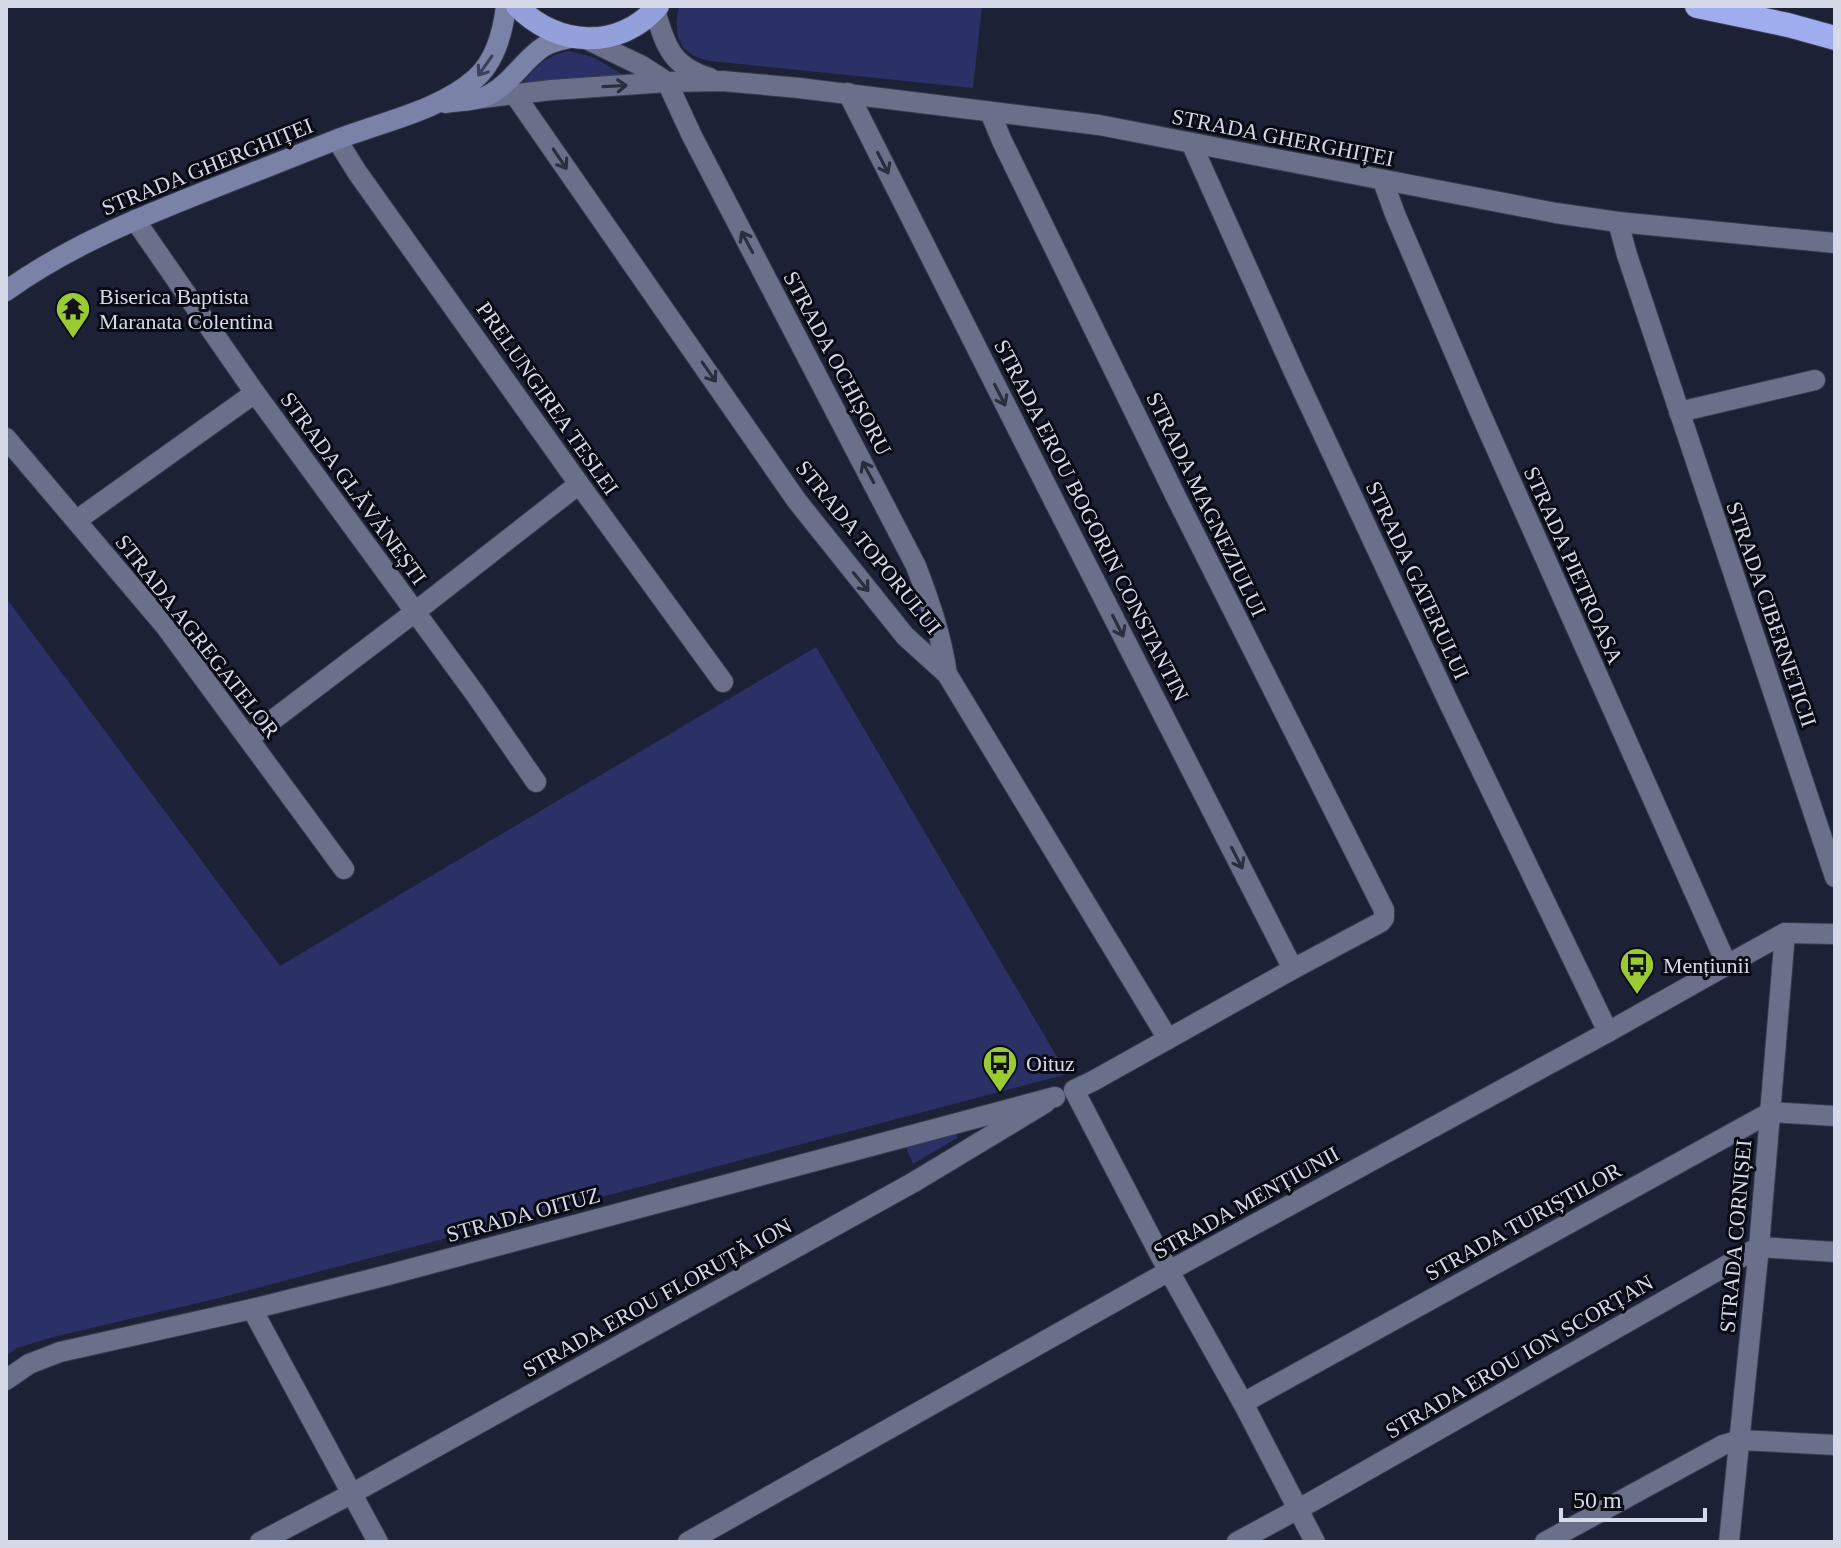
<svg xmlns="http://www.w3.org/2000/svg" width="1841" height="1548" font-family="Georgia,serif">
<rect width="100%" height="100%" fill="#1d2136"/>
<g fill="#2b3066">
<path d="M680 6H982L973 88 710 61C704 59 697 58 691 54 675 45 674 21 680 6Z"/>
<path d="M569 51 593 57 630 79 521 85C536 67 545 56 569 51Z"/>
<path d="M918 592 930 620 921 626 902 602Z"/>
<path d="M6 598 280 966 816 647 1067 1074 219 1298 53 1337 17 1348 6 1356Z"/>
<path d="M953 1132 957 1134V1138L913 1164 905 1145Z"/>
</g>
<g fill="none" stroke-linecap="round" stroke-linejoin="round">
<defs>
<g id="minor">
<path d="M667 82 692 136 916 566C930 603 941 634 947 674"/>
<path d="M515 95 797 501 905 636 947 674 1168 1039"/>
<path d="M990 112 1002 141 1177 499 1384 910V918L1381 922 1293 969"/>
<path d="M337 140 357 172 579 484 723 682"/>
<path d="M1192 145 1294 372 1449 703 1608 1032"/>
<path d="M135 220 255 393 476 695 536 782"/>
<path d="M1618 222 1627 255 1835 877"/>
<path d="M1679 412 1815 380"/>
<path d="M6 438 166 627 344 869"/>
<path d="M77 520 255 393"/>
<path d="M249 738 415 612 579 484"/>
<path d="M1785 933 1835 934"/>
<path d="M1243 1403 1771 1112 1835 1116"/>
<path d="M260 1542 353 1493 914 1182 1045 1103"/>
<path d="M688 1542 1169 1271 1608 1032 1727 965"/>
<path d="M1237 1542 1313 1501 1759 1247 1835 1252"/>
<path d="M1545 1542 1723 1445 1740 1440 1835 1445"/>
</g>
<g id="tertiary">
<path d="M655 10C665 46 672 67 710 78"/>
<path d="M584 38 642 66 667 82"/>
<path d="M848 93 1055 503 1293 969 1093 1081 1074 1090 1160 1255 1243 1403 1315 1542"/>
<path d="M482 98 552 90 667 82 722 81 799 88 1099 125 1556 213 1618 222 1835 243"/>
<path d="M1383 181 1395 214 1479 410 1727 965 1785 933 1759 1247 1729 1542"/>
<path d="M252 1309 378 1542"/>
<path d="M6 1380 29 1364 60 1352 252 1309 384 1276 1055 1097"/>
</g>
<g id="secondary">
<path d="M446 103C458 101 473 101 484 97 509 87 522 61 543 47 553 41 563 40 574 37"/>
<path d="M6 291C73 243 148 214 224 184 262 169 300 154 338 139 382 122 441 110 476 78 496 60 503 31 506 6"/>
</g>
<path id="trunk" d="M517 6C556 47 620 51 658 6"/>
<path id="motorway" d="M1697 6 1788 25 1835 38"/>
</defs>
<use href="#minor" stroke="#393c4e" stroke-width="22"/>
<use href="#tertiary" stroke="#393c4e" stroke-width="22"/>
<use href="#secondary" stroke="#393c4e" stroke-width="22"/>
<use href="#trunk" stroke="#393c4e" stroke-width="24"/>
<use href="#motorway" stroke="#393c4e" stroke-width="26"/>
<use href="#minor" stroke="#6b708a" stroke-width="20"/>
<use href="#tertiary" stroke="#6b708a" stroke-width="20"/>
<use href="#secondary" stroke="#7b82a8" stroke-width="20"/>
<use href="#trunk" stroke="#94a0d9" stroke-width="22"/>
<use href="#motorway" stroke="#9faced" stroke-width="24"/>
</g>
<defs><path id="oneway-shaft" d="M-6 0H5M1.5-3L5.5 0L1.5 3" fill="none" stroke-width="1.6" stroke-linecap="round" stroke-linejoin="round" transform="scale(2)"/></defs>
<use stroke="#3c4157" href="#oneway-shaft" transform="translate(485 66) rotate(125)"/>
<g stroke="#2b2e3d">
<use href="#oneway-shaft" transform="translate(615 86) rotate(-3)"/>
<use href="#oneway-shaft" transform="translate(560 159) rotate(56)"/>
<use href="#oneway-shaft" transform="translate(883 163) rotate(63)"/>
<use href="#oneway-shaft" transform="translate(747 242) rotate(-118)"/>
<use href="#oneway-shaft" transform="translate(709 372) rotate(55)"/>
<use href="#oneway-shaft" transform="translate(1000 395) rotate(63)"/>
<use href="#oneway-shaft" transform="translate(868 472) rotate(-118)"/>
<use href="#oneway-shaft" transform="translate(861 582) rotate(51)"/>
<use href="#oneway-shaft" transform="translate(1118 626) rotate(63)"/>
<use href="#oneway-shaft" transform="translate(1237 858) rotate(63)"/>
</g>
<defs>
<symbol id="temple-pin" viewBox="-11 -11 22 30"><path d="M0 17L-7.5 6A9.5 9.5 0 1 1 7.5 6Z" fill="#9bcb33" stroke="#090b14"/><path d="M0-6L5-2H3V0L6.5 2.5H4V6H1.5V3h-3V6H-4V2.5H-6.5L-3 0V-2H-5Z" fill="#111"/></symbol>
<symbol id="bus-pin" viewBox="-11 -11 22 30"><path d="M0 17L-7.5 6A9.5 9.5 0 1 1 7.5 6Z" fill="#9bcb33" stroke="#090b14"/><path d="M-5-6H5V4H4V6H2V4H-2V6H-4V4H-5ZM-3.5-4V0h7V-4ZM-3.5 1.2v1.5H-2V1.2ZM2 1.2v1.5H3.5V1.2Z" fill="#111"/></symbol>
</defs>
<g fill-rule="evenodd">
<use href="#temple-pin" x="53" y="289" width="40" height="54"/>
<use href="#bus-pin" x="1617" y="945" width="40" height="54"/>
<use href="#bus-pin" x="980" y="1043" width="40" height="54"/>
</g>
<g text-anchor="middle" stroke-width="6" stroke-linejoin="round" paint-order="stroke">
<g font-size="22" fill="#d6d9e8" stroke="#090b14">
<text transform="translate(1283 137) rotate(11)" y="8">STRADA GHERGHIȚEI</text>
<text transform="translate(207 166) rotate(-22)" y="8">STRADA GHERGHIȚEI</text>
<text transform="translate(838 363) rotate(62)" y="8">STRADA OCHIȘORU</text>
<text transform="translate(548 398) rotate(55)" y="8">PRELUNGIREA TESLEI</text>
<text transform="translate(354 488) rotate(54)" y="8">STRADA GLĂVĂNEȘTI</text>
<text transform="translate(1207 504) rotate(64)" y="8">STRADA MAGNEZIULUI</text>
<text transform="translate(1092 520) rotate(63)" y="8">STRADA EROU BOGORIN CONSTANTIN</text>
<text transform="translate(869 547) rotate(51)" y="8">STRADA TOPORULUI</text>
<text transform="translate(1574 565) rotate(66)" y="8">STRADA PIETROASA</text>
<text transform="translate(1418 580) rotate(65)" y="8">STRADA GATERULUI</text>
<text transform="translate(1772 614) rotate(71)" y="8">STRADA CIBERNETICII</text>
<text transform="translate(198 636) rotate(52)" y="8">STRADA AGREGATELOR</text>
<text transform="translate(1246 1202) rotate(-29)" y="8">STRADA MENȚIUNII</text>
<text transform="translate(523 1214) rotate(-15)" y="8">STRADA OITUZ</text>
<text transform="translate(1523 1221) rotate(-29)" y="8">STRADA TURIȘTILOR</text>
<text transform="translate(1735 1236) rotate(-85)" y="8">STRADA CORNIȘEI</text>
<text transform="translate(657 1297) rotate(-29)" y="8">STRADA EROU FLORUȚĂ ION</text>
<text transform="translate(1519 1356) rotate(-30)" y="8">STRADA EROU ION SCORȚAN</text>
</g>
<g font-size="22" fill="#d6d9e8" stroke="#090b14" text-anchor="start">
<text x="99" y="304">Biserica Baptista<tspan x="99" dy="25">Maranata Colentina</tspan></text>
<text x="1663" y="973">Mențiunii</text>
<text x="1026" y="1071">Oituz</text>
</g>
</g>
<rect width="1841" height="1548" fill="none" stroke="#d6d9e8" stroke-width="16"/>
<path d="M1561 1508v12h144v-12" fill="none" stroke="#d6d9e8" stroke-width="4"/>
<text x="1573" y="1508" font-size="24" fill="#d6d9e8" stroke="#090b14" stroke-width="6" paint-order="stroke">50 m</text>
</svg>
